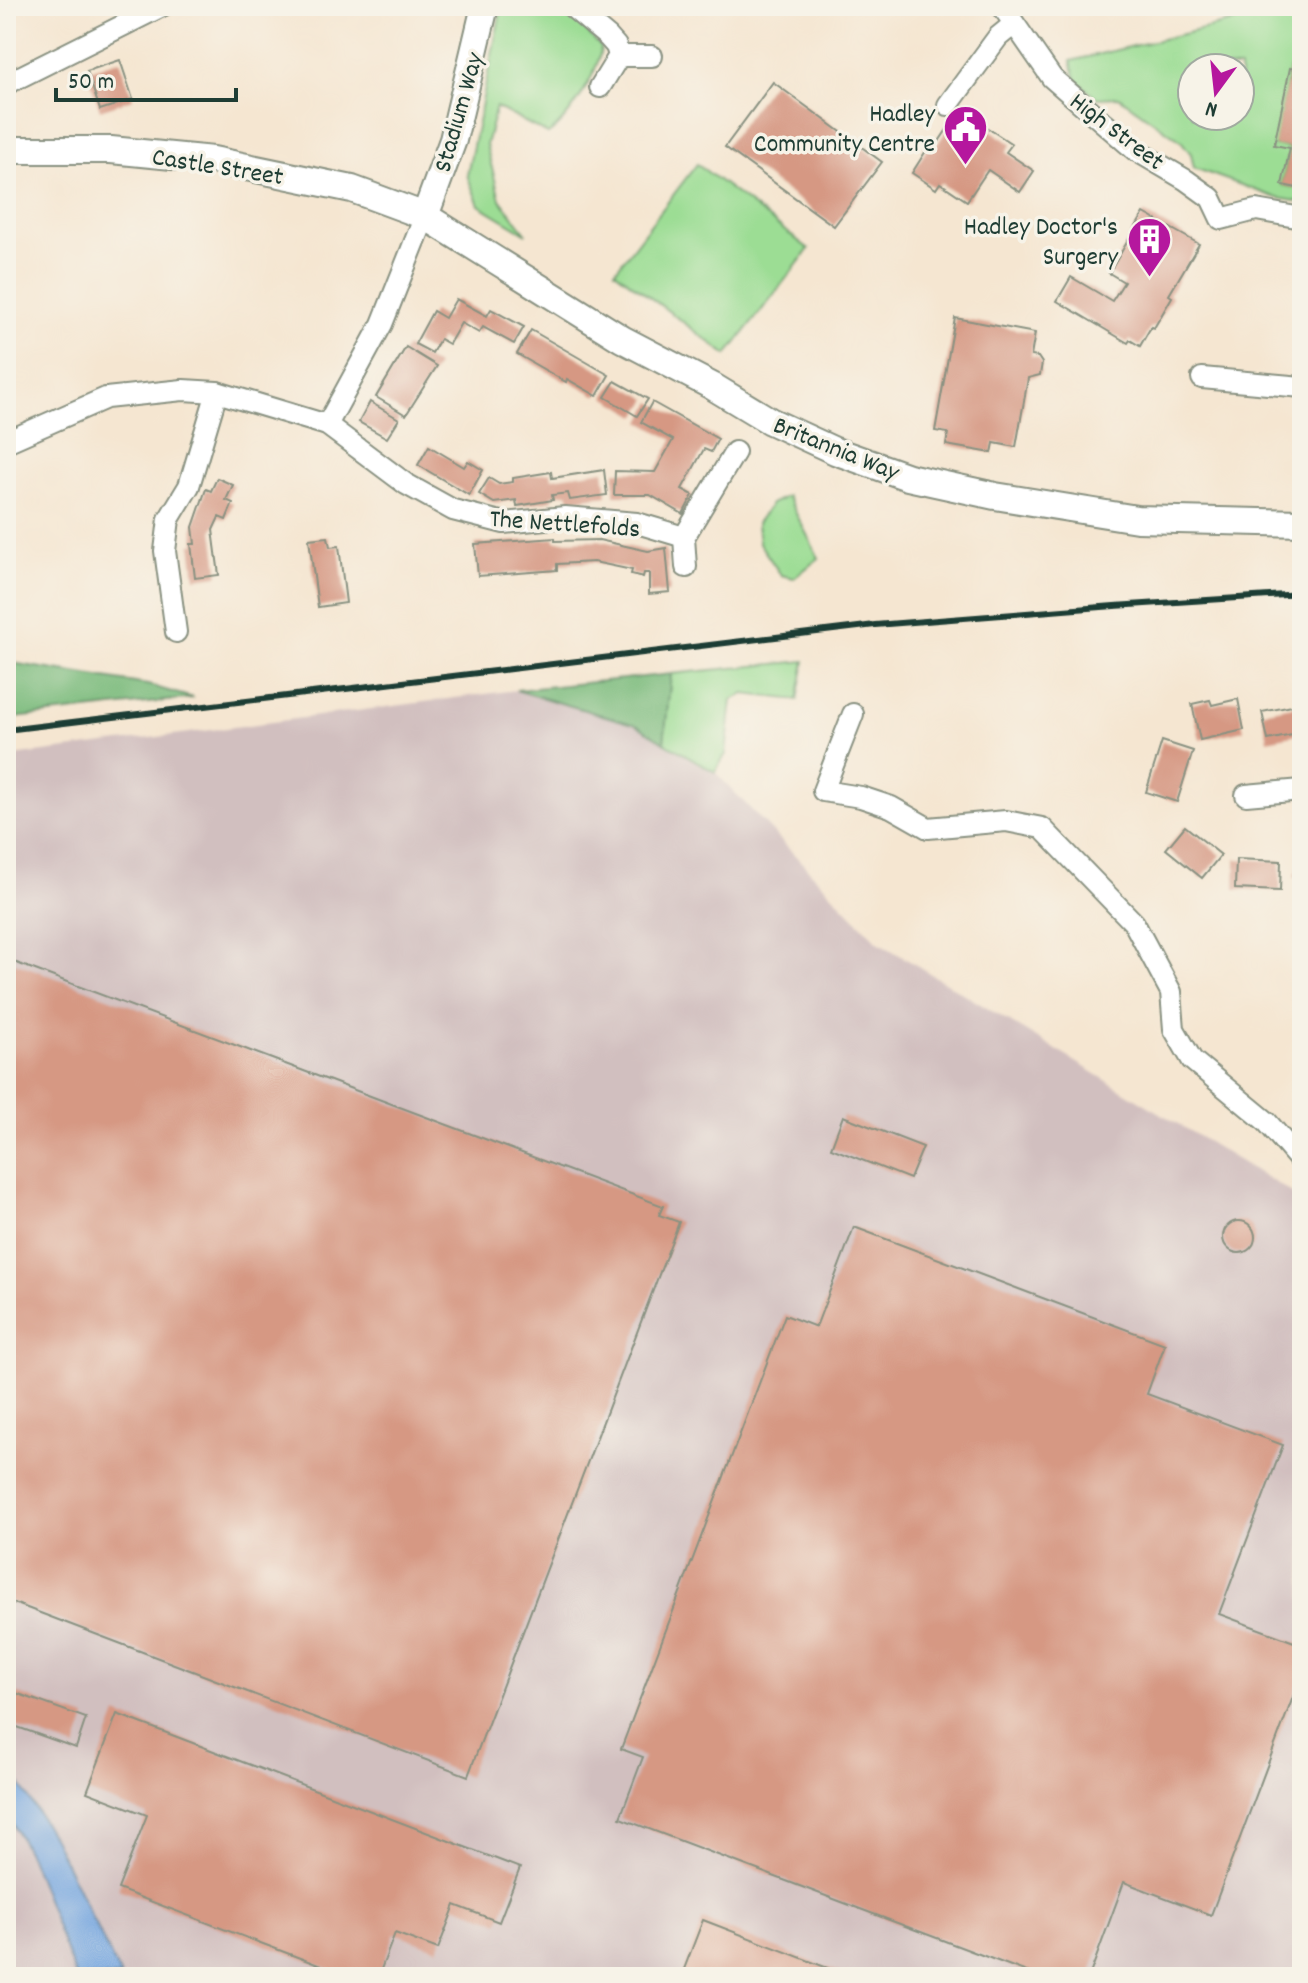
<svg xmlns="http://www.w3.org/2000/svg" width="1308" height="1983" font-family="Dekko,sans-serif">
<rect width="100%" height="100%" fill="#f7f3e8"/>
<filter id="ink" filterUnits="userSpaceOnUse"><feTurbulence type="fractalNoise" baseFrequency=".0125" numOctaves="2"/><feDisplacementMap in="SourceGraphic" scale="16" xChannelSelector="R" yChannelSelector="G"/><feConvolveMatrix kernelMatrix="1 2 1 2 8 2 1 2 1" color-interpolation-filters="sRGB"/></filter>
<filter id="wash" filterUnits="userSpaceOnUse"><feTurbulence type="fractalNoise" baseFrequency=".006" numOctaves="4" result="noise"/><feDisplacementMap in="SourceGraphic" scale="32" xChannelSelector="R" yChannelSelector="G"/><feGaussianBlur stdDeviation="1.8" result="paint"/><feColorMatrix in="noise" values="0 0 0 0 0 0 0 0 0 0 0 0 0 0 0 0 0 1.4 0 .05"/><feComposite in="paint" operator="in"/></filter>
<g filter="url(#wash)">
<rect width="100%" height="100%" fill="#f5e6d1"/>
<path fill="#d1bfbf" d="M516 690 636 725 715 772 878 942 1302 1199V1977H6V757Z"/>
<g fill="#9cdd94" stroke="#5e8d64" stroke-width="2" fill-rule="evenodd">
<path d="M502 6H563L601 47C599 72 569 120 548 134L496 107 486 145 500 199 527 234 479 205 467 175Z"/>
<path d="M1260 6H1302V70L1290 68 1275 145 1290 148 1282 185 1302 189V202L1277 198 1194 168 1191 154 1181 141 1119 97 1097 98 1076 80 1071 61 1253 17ZM1192 68H1240V116H1192Z"/>
<path d="M697 164 809 249 727 355 615 271Z"/>
<path d="M787 496 819 558 794 578 781 575 759 543 757 523 771 504Z"/>
<path d="M805 661 798 700 744 694 732 700 726 754 715 772 664 742 671 674Z"/>
</g>
<g fill="#7dbc7e" stroke="#4e7c59" stroke-width="2">
<path d="M6 662 148 685 193 698 6 719Z"/>
<path d="M671 674 664 742 636 725 516 690Z"/>
</g>
<path fill="#75a5df" stroke="#4a718a" stroke-width="2" d="M6 1761 53 1838 121 1977H76L30 1857 6 1811Z"/>
<g id="blocks">
<g fill="#d69883">
<path d="M120 60 133 99 100 110 87 71Z"/>
<path d="M1290 68 1302 70V189L1282 185 1290 148 1274 145Z"/>
<path d="M773 82 882 162 834 226 725 147Z"/>
<path d="M960 110 1012 144 1006 152 1034 171 1020 192 988 170 967 201 940 183 936 189 912 173 929 146 934 149Z"/>
<path d="M1144 213 1199 244 1169 295 1172 297 1154 328 1151 327 1140 346 1130 340 1128 343 1057 301 1071 277 1112 301 1124 282 1109 273Z"/>
<path d="M456 299 487 316 491 309 524 327 514 344 483 327 479 333 461 323 449 344 440 339 432 353 415 344 433 311 445 318Z"/>
<path d="M955 318 1035 333 1031 356 1038 357 1042 363 1040 375 1028 378 1016 447 994 443 992 453 946 445 948 433 935 431Z"/>
<path d="M531 330 609 375 597 396 567 379 566 382 517 354Z"/>
<path d="M406 347 437 366 406 415 376 397Z"/>
<path d="M615 381 648 399 637 416 605 397Z"/>
<path d="M370 402 399 419 387 438 359 422Z"/>
<path d="M652 402 718 439 711 452 704 449 682 489 693 495 683 514 650 495H614L615 471 655 472 673 440 641 422Z"/>
<path d="M429 446 464 467 468 461 483 470 469 495 418 465Z"/>
<path d="M604 470 607 495 570 500 568 493 552 495 553 500 517 506 516 500 494 503 479 494 489 478 499 484 513 482V478L551 472 552 478Z"/>
<path d="M217 478 233 485 226 500 233 503 226 520 219 517 213 530 219 575 195 578 191 544H195L193 527 206 489 211 491Z"/>
<path d="M328 537 330 547 339 546 346 603 318 607 309 539Z"/>
<path d="M555 538V541L599 540 648 551 666 548 670 592 649 594V573H644L643 577 631 574 632 570 594 562 557 564V570L478 576 475 544Z"/>
<path d="M1238 699 1244 730 1200 740 1192 704 1210 700 1212 705Z"/>
<path d="M1302 704V733L1268 740 1262 712Z"/>
<path d="M1162 741 1193 751 1177 802 1146 792Z"/>
<path d="M1185 826 1221 855 1202 878 1166 849Z"/>
<path d="M1236 859 1281 861 1280 891 1235 889Z"/>
<path d="M1302 861V880L1294 876Z"/>
<path d="M6 959 663 1206 659 1215 679 1222 468 1776 6 1600Z"/>
<path d="M843 1116 923 1147 910 1179 831 1148Z"/>
<circle cx="1239" cy="1237" r="16"/>
<path d="M854 1227 1165 1344 1147 1394 1283 1445 1219 1614 1302 1645V1673L1211 1915 1124 1882 1089 1977H1040L620 1818 643 1757 621 1749 785 1315 816 1327Z"/>
<path d="M13 1692 86 1718 76 1748 6 1723V1712Z"/>
<path d="M117 1714 520 1868 499 1922 455 1905 438 1949 395 1933 378 1977H350L118 1889 147 1815 87 1792Z"/>
<path d="M703 1920 851 1977H681Z"/>
</g>
</g>
</g>
<g filter="url(#ink)">
<use href="#blocks" fill-opacity="0" stroke="#8a9282" stroke-width="2"/>
<g fill="none" stroke-linecap="round" stroke-linejoin="round">
<defs>
<g id="minor">
<path d="M571 6 608 37 616 46 619 56 600 87"/>
<path d="M1002 6 1052 78 1135 150 1186 180 1211 198 1221 219 1256 210 1302 218"/>
<path d="M619 56H652"/>
<path d="M6 84 162 6"/>
<path d="M948 105 998 37 1014 24"/>
<path d="M1202 378 1302 387"/>
<path d="M327 425 382 324 425 216"/>
<path d="M6 442 106 398 183 390 217 392 327 425 406 484 453 510 504 523 565 517 637 523 684 537"/>
<path d="M686 567 684 537 735 452"/>
<path d="M176 632 165 551 169 519 189 486 217 392"/>
<path d="M853 714 823 791 861 797 891 807 928 828 1006 821 1042 828 1134 923 1171 992 1174 1029 1192 1060 1267 1122 1302 1163"/>
<path d="M1246 795 1302 790"/>
</g>
<g id="tertiary">
<path d="M6 150H111L213 160 352 189 425 216 622 339 712 386 770 421 835 451 908 477 995 496 1137 519 1302 523"/>
<path d="M425 216 453 140 485 6"/>
</g>
</defs>
<use href="#minor" stroke="#8a9282" stroke-width="24"/>
<use href="#tertiary" stroke="#8a9282" stroke-width="30"/>
<use href="#minor" stroke="#fff" stroke-width="20"/>
<use href="#tertiary" stroke="#fff" stroke-width="26"/>
<path stroke="#1f3d34" stroke-width="6" d="M6 730 875 625 1114 606 1302 594"/>
</g>
</g>
<defs>
<symbol id="civic-pin" viewBox="-11 -11 22 30"><path d="M0 17L-7.5 6A9.5 9.5 0 1 1 7.5 6Z" fill="#b5179e" stroke="#f7f3e8"/><path d="M-.6-6.5H3V-4.5H.6V-3L4-1V1h2V6H-6V1h2V-1L-.6-3ZM-1.2 2.5V6h2.4V2.5Z" fill="#fff"/></symbol>
<symbol id="building-pin" viewBox="-11 -11 22 30"><path d="M0 17L-7.5 6A9.5 9.5 0 1 1 7.5 6Z" fill="#b5179e" stroke="#f7f3e8"/><path d="M-4-6H4V6H1V3H-1V6H-4ZM-2.5-4.3h1.7v1.8h-1.7ZM.8-4.3h1.7v1.8H.8ZM-2.5-1h1.7V.8h-1.7ZM.8-1h1.7V.8H.8Z" fill="#fff"/></symbol>
</defs>
<g fill-rule="evenodd">
<use href="#civic-pin" x="940" y="102" width="51" height="69"/>
<use href="#building-pin" x="1124" y="214" width="51" height="69"/>
</g>
<g text-anchor="middle" stroke-width="7" stroke-linejoin="round" paint-order="stroke">
<g font-size="26" fill="#1f3d34" stroke="#f7f3e8">
<text transform="translate(457 112) rotate(-74)" y="9">Stadium Way</text>
<text transform="translate(1118 130) rotate(37)" y="9">High Street</text>
<text transform="translate(218 165) rotate(9)" y="9">Castle Street</text>
<text transform="translate(837 447) rotate(22)" y="9">Britannia Way</text>
<text transform="translate(565 522) rotate(4)" y="9">The Nettlefolds</text>
</g>
<g font-size="26" fill="#1f3d34" stroke="#f7f3e8" text-anchor="end">
<text x="935" y="121">Hadley<tspan x="935" dy="30">Community Centre</tspan></text>
<text x="1118" y="234">Hadley Doctor's<tspan x="1118" dy="30">Surgery</tspan></text>
</g>
</g>
<rect width="1308" height="1983" fill="none" stroke="#f7f3e8" stroke-width="32"/>
<g transform="translate(1216 92) rotate(195)"><circle r="38" fill="#f7f3e8" stroke="#a1aaa0" stroke-width="2"/>
<path d="M0-6L14 30L0 20L-14 30Z" fill="#b5179e"/>
<text y="-12" font-size="22" font-weight="bold" text-anchor="middle" fill="#1f3d34">N</text>
</g>
<path d="M56 88v12h180v-12" fill="none" stroke="#1f3d34" stroke-width="4"/>
<text x="68" y="88" font-size="24" fill="#1f3d34" stroke="#f7f3e8" stroke-width="6" paint-order="stroke">50 m</text>
</svg>
